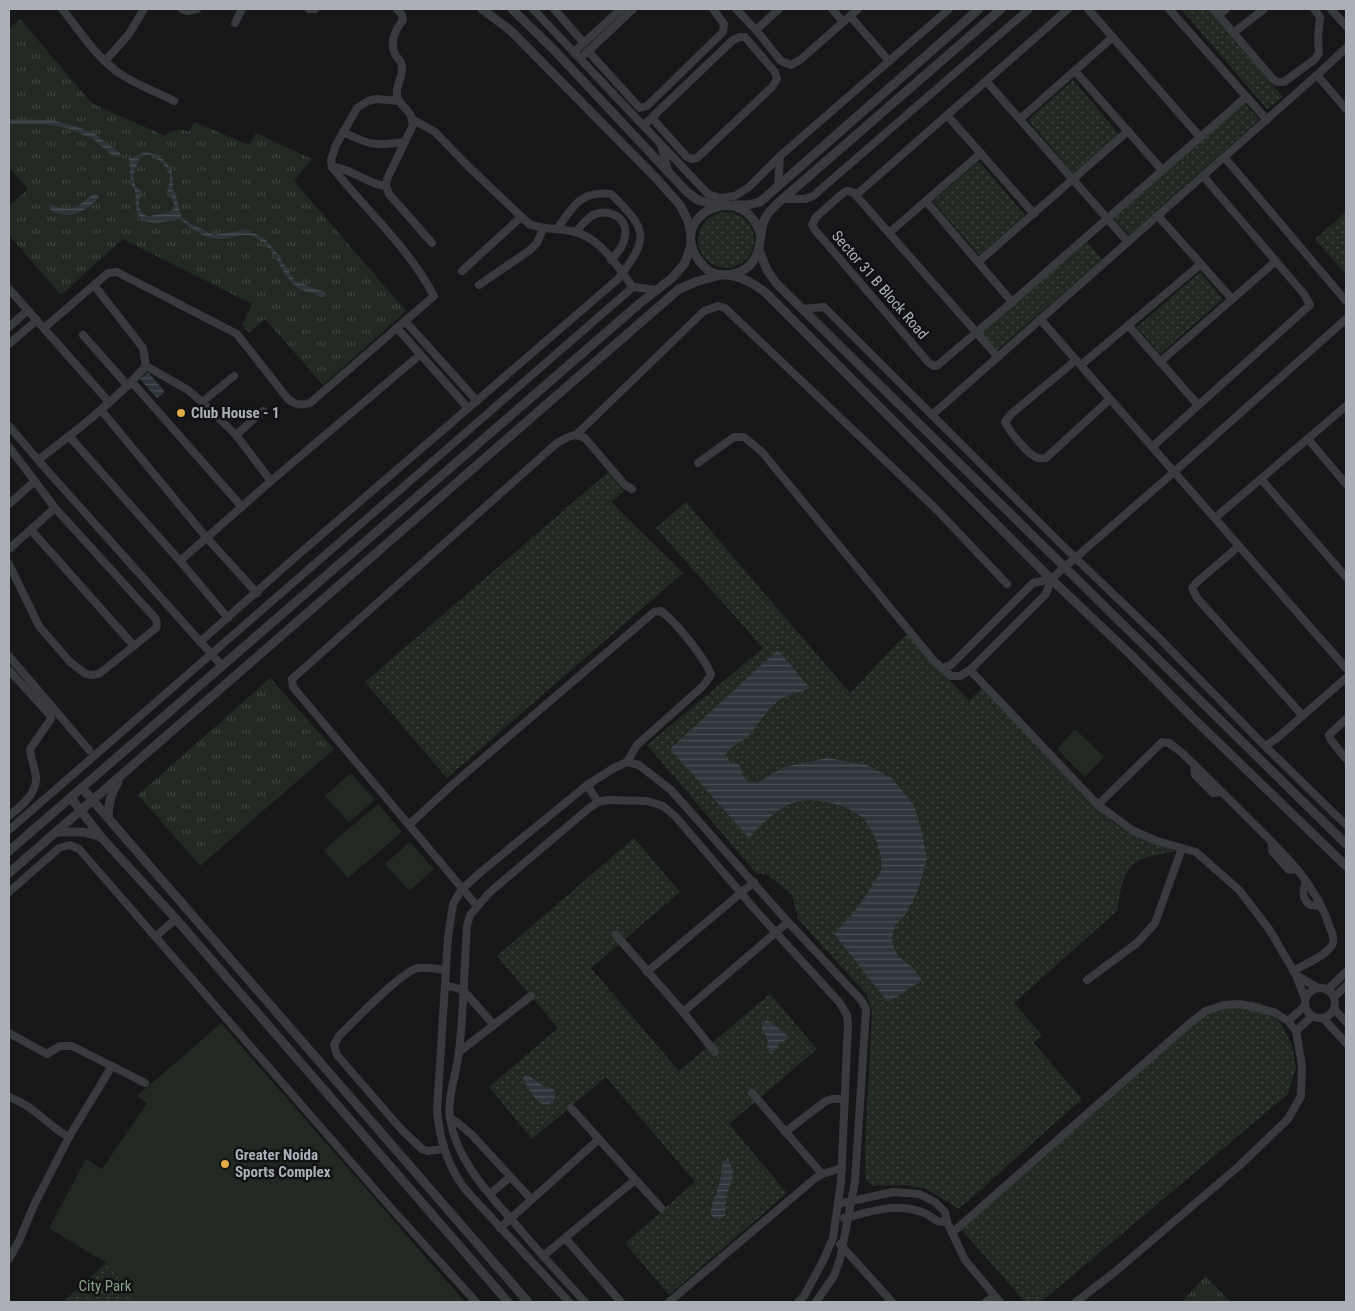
<svg xmlns="http://www.w3.org/2000/svg" width="1355" height="1311" font-family="'Roboto Condensed',sans-serif">
<defs>
<pattern id="grass-tufts" width="24" height="20" patternUnits="userSpaceOnUse" patternTransform="scale(1.25)"><rect width="24" height="20" fill="#222922"/><path d="M3 7l-1-3M5 7V3M7 7l1-3M15 17l-1-3M17 17v-4M19 17l1-3" fill="none" stroke="#3f4640"/></pattern>
<pattern id="park-dots" width="8" height="8" patternUnits="userSpaceOnUse" patternTransform="scale(1.25)"><rect width="8" height="8" fill="#222922"/><path d="M2 2h.1M6 6h.1" fill="none" stroke="#3f4640" stroke-width="1.8" stroke-linecap="round"/></pattern>
<pattern id="water-rules" width="6" height="5" patternUnits="userSpaceOnUse" patternTransform="scale(1.25)"><rect width="6" height="5" fill="#2e363c"/><path d="M0 2.5h6" fill="none" stroke="#4a5156"/></pattern>
</defs>
<rect width="100%" height="100%" fill="#171719"/>
<g fill="url(#grass-tufts)">
<path d="M20 19 89 100 96 105 165 136C172 129 180 128 189 132L194 122 249 145 256 133 312 159 294 181 406 311 323 385 265 319 249 333 242 325 252 304 123 239 61 295 9 235V206L28 189 9 167V29Z"/>
<path d="M270 678 334 749 200 866 138 795Z"/>
<path d="M1205 1276 1231 1302H1182Z"/>
</g>
<g fill="url(#park-dots)">
<path d="M1181 9H1208L1283 97 1267 109Z"/>
<path d="M1073 80 1119 134 1073 173 1028 120Z"/>
<path d="M1244 102 1259 120 1129 235 1113 218Z"/>
<path d="M979 161 1025 215 979 255 933 201Z"/>
<circle cx="726" cy="240" r="28"/>
<path d="M1346 212V275L1315 239Z"/>
<path d="M1087 242 1102 259 996 351 981 333Z"/>
<path d="M1200 272 1223 299 1160 354 1137 327Z"/>
<path d="M608 472 624 491 611 502 683 573 447 778 365 682Z"/>
<path d="M686 502 850 693 906 634 969 701 983 687 1113 823 1139 838 1176 851C1165 854 1148 855 1138 861 1122 870 1120 894 1117 911L1014 1003 1042 1035 1034 1043 1082 1099 959 1209 927 1189 906 1185 873 1186 865 1179V1148L872 1011 867 995 798 919 792 895 768 875 756 873 647 745 763 648 656 528Z"/>
<path d="M634 838 680 892 591 968 679 1071 770 994 817 1049 729 1124 787 1193 669 1295 625 1243 695 1182 606 1077 532 1139 489 1087 558 1028 497 956Z"/>
<path d="M1238 1000 1261 1003 1280 1022 1292 1045 1296 1068 1288 1094 1041 1302H1025L961 1229 1205 1009 1219 1002Z"/>
<path d="M106 1263 140 1302H63Z"/>
</g>
<g fill="#222922">
<path d="M1075 729 1104 757 1085 777 1057 749Z"/>
<path d="M351 773 375 800 349 822 325 796Z"/>
<path d="M378 804 402 832 348 878 324 850Z"/>
<path d="M410 842 434 869 409 891 385 864Z"/>
<path d="M221 1023 465 1302H140L106 1263 49 1228 86 1159 102 1169 147 1103 137 1096Z"/>
</g>
<g fill="url(#water-rules)" fill-rule="evenodd">
<path d="M9 119 50 120 68 124 92 132 121 154 120 157 112 155 93 139 67 128 43 124H10L9 123Z"/>
<path d="M146 152 154 154 163 159 172 170 173 191 176 196 181 216 189 223 214 235 242 230 256 234 265 239 276 252 295 281 324 292 325 296 322 297 299 289 294 285C281 272 276 252 261 241 245 229 238 238 221 239 207 240 190 228 180 219L155 223 144 221 137 214 135 191 131 183 129 158ZM149 155C164 161 176 174 167 190 186 218 161 210 149 217 137 213 138 203 141 192L135 185 133 176 139 159 142 156Z"/>
<path d="M94 194 99 196C97 201 95 202 91 205 78 215 62 220 49 208L50 204C54 205 57 207 62 208 75 211 84 201 94 194Z"/>
<path d="M148 372 165 392 157 398 140 379Z"/>
<path d="M778 650 809 687C799 695 790 693 781 699 767 708 761 722 750 734 742 743 730 745 725 756L730 762 739 764 744 777 749 782 757 783 784 767 827 758 867 765 892 778 914 806 922 832 927 859 918 890 906 914 896 924 892 937 894 948 899 957 912 967 922 980 888 1002 834 934C850 918 864 901 875 880 877 877 880 873 881 870 884 855 872 824 859 815 843 803 809 796 790 804 774 811 761 826 749 838L670 749Z"/>
<path d="M766 1020 769 1021 788 1036 787 1039 779 1044 772 1054 769 1053 767 1046 768 1038 763 1032 761 1026Z"/>
<path d="M528 1075 545 1087 554 1089C555 1093 556 1097 553 1101 539 1114 529 1087 523 1080L524 1076Z"/>
<path d="M728 1159 734 1173 726 1198 725 1216 719 1220 713 1217 710 1213 720 1182 722 1166 724 1161Z"/>
</g>
<g fill="none" stroke-linecap="round" stroke-linejoin="round">
<g stroke="#393a3e" stroke-width="8">
<path d="M62 9C80 31 97 59 122 75 137 85 157 92 174 101"/>
<path d="M182 9 187 11 197 9"/>
<path d="M309 9H315"/>
<path d="M397 9 402 15 403 20C395 30 389 43 396 56 400 61 402 62 402 69 402 78 395 88 397 96 400 108 412 108 413 125L387 179 386 186 389 194 432 243"/>
<path d="M533 9 708 194 720 198 735 196 749 187 780 156 949 9"/>
<path d="M554 9 584 43"/>
<path d="M736 9 756 30 781 61 791 65 800 60 858 9"/>
<path d="M832 9 843 22"/>
<path d="M1088 9 1200 137"/>
<path d="M1169 9 1267 120"/>
<path d="M1213 9 1272 78 1277 82H1284L1315 59 1319 53 1318 38 1320 17 1314 9"/>
<path d="M1331 9 1346 26"/>
<path d="M1219 15 1226 9"/>
<path d="M850 16 889 61"/>
<path d="M235 23 242 9"/>
<path d="M756 30 779 9"/>
<path d="M1233 33 1264 9"/>
<path d="M588 51 637 105 640 108 647 106 723 32 724 24 713 9"/>
<path d="M574 52 621 9"/>
<path d="M585 54 633 9"/>
<path d="M105 61 129 34 144 9"/>
<path d="M1075 71 1162 170"/>
<path d="M1317 75 1346 48"/>
<path d="M986 81 1128 242"/>
<path d="M947 115 1034 214"/>
<path d="M412 119 435 132 468 166 529 224C544 230 559 228 575 232 601 238 618 268 633 287"/>
<path d="M1020 119 1113 37"/>
<path d="M644 125 733 40 740 37H745L775 72 777 79 772 87 697 158 692 159 687 157 652 118"/>
<path d="M343 132C372 146 375 146 405 142"/>
<path d="M661 145 668 170"/>
<path d="M1225 158 1346 301"/>
<path d="M332 167C354 169 366 184 386 186"/>
<path d="M778 186 780 156"/>
<path d="M856 195 1068 9"/>
<path d="M782 199H805L813 196 1029 9"/>
<path d="M926 201 1012 302"/>
<path d="M1158 216 1232 299"/>
<path d="M576 232C581 226 586 219 593 215 609 208 628 217 625 236 624 246 618 252 611 260"/>
<path d="M889 233 981 153"/>
<path d="M978 262 1128 131"/>
<path d="M462 271 521 217"/>
<path d="M479 285 530 250 537 243 543 229"/>
<path d="M9 289 109 402"/>
<path d="M803 309 824 307 1062 545 1158 637 1265 746 1346 825"/>
<path d="M1040 319 1346 668"/>
<path d="M405 321 477 401"/>
<path d="M1128 325 1198 405"/>
<path d="M9 327 28 310"/>
<path d="M44 328 108 273 117 272 237 334 288 399C296 405 301 406 310 403L434 296C408 247 366 210 332 167L331 160 336 145 357 108 368 101 376 99 399 101"/>
<path d="M397 328 468 408"/>
<path d="M83 335 128 386"/>
<path d="M9 344 37 320"/>
<path d="M998 357 853 192 847 191 842 194 816 217 812 225 815 230 929 363 934 366 938 365 1012 302 1246 97"/>
<path d="M1076 360 1011 414 1005 422C1009 431 1029 456 1038 458 1039 459 1045 458 1046 458L1110 399"/>
<path d="M1160 362 1276 261"/>
<path d="M1081 365 1201 264"/>
<path d="M146 366 188 390 202 402 236 435 271 481"/>
<path d="M132 382 242 507"/>
<path d="M202 402 234 376"/>
<path d="M101 410 206 537 257 593"/>
<path d="M932 415 1317 75 1346 109"/>
<path d="M9 426 45 468 222 666"/>
<path d="M577 434 704 311 718 306 725 308 937 510 1007 584"/>
<path d="M236 435 263 411"/>
<path d="M69 436 180 561 228 618"/>
<path d="M1308 439 1346 484"/>
<path d="M9 447 55 508 156 619 157 625 156 628 99 674 92 675 86 674 70 662 39 626 9 564"/>
<path d="M1152 447 1310 305 1304 294 1203 176"/>
<path d="M38 460C76 431 114 402 146 366L143 348 94 285"/>
<path d="M698 463 734 437H744L762 452 934 661 951 676H960L970 670 1046 594 1051 579"/>
<path d="M1261 479 1346 577"/>
<path d="M9 504 35 481"/>
<path d="M1215 518 1346 406"/>
<path d="M31 530 134 646"/>
<path d="M1239 546 1197 582 1192 588 1197 598 1303 716"/>
<path d="M9 549 55 508"/>
<path d="M180 561 271 481 415 359"/>
<path d="M200 642 299 554 618 279C649 238 649 231 611 194 580 190 573 207 557 229"/>
<path d="M9 656 89 750"/>
<path d="M943 668 951 665 1033 583 1051 579 1174 472 1346 319"/>
<path d="M9 670 50 715 51 719 30 749C31 759 35 768 36 777 37 794 20 807 9 816"/>
<path d="M970 670 1098 805 1132 830 1154 840 1196 852 1239 890 1269 929 1296 975 1305 999"/>
<path d="M1346 719 1329 735 1331 740 1346 759"/>
<path d="M1265 746 1276 739 1346 678"/>
<path d="M1194 764 1195 775 1213 793 1222 792"/>
<path d="M587 785 598 802"/>
<path d="M1098 805 1162 742 1169 743 1181 752C1203 773 1225 795 1246 816 1279 849 1316 882 1330 928 1332 932 1334 938 1333 943 1330 954 1303 965 1293 971"/>
<path d="M410 824 452 785 654 612 661 611C676 622 705 658 711 675L703 686 637 745 627 762"/>
<path d="M9 830 633 287 657 290"/>
<path d="M1272 842V851L1289 870 1297 869"/>
<path d="M1306 881C1303 891 1301 898 1310 905L1321 906"/>
<path d="M9 892 59 848 70 845 79 849 391 1208 476 1302"/>
<path d="M477 906 293 687 292 679 557 443C569 437 572 432 585 438L625 485 632 489"/>
<path d="M616 935 683 1012 715 1052"/>
<path d="M156 936 176 919"/>
<path d="M647 972 754 882"/>
<path d="M1296 975 1318 988"/>
<path d="M1087 980 1137 943 1155 923 1182 848"/>
<path d="M445 985 463 990 494 1025"/>
<circle cx="1320" cy="1003" r="15"/>
<path d="M1327 990 1346 972"/>
<path d="M1334 997 1346 986"/>
<path d="M1334 1009 1346 1022"/>
<path d="M683 1012 788 922"/>
<path d="M1323 1018 1346 1043"/>
<path d="M1288 1021 1305 1006"/>
<path d="M1296 1031 1312 1016"/>
<path d="M9 1033 47 1054 60 1046H72L145 1083"/>
<path d="M459 1052 531 996"/>
<path d="M752 1093 822 1174"/>
<path d="M9 1097C36 1107 45 1124 69 1137"/>
<path d="M571 1108 661 1208"/>
<path d="M450 1118 458 1123 472 1135 531 1199"/>
<path d="M785 1132 826 1101 832 1099H845"/>
<path d="M444 1149 428 1151 422 1149 401 1129 337 1055 334 1045 339 1036C352 1023 403 970 418 968 427 967 437 969 446 970"/>
<path d="M490 1194 510 1177"/>
<path d="M838 1204 893 1192 919 1194 935 1202 945 1212 947 1222 965 1260 1000 1302"/>
<path d="M844 1218C873 1212 891 1202 922 1212 933 1216 934 1223 947 1222"/>
<path d="M500 1228 599 1139"/>
<path d="M952 1233 1190 1023 1206 1011 1224 1005 1240 1004 1274 1012 1288 1021 1296 1031 1302 1066 1301 1096 1288 1119 1239 1166 1116 1271 1076 1302"/>
<path d="M565 1238 621 1302"/>
<path d="M840 1244 892 1302"/>
<path d="M543 1256 635 1180"/>
<path d="M9 1259 19 1241 34 1205 69 1137 112 1066"/>
<path d="M569 1302 464 1188C447 1164 440 1140 437 1111L448 937 453 904 461 890 482 871 587 785 614 768 627 762 639 765 671 790 788 922 862 1001 866 1009 855 1182 840 1259 834 1276 816 1302"/>
<path d="M585 1302C562 1277 539 1252 517 1226 490 1195 456 1161 450 1118 447 1096 457 1073 459 1051 464 1010 464 968 467 926L470 915 490 892 588 809 598 802 607 800 647 801 663 806 675 816 758 913 839 1002 847 1015 848 1024 841 1182 833 1238 823 1261 804 1296 798 1302"/>
<path d="M669 1302 813 1180 822 1174 842 1168"/>
<path d="M986 1302 994 1296"/>
</g>
<g stroke="#393a3e" stroke-width="9">
<path d="M482 9 511 31 655 177 680 205 688 221 691 234"/>
<path d="M512 9 554 50 687 192 698 200 719 206"/>
<path d="M735 205H748L760 202 979 9"/>
<path d="M761 236C746 181 677 210 693 250 697 259 701 265 709 271 719 277 735 276 745 269 763 257 758 238 764 221 766 214 773 208 778 203L1001 9"/>
<path d="M759 250 767 270 776 283 1346 844"/>
<path d="M727 275C743 277 753 283 766 293L1051 579 1129 653 1193 718 1346 866"/>
<path d="M82 788 528 1302"/>
<path d="M71 798 101 837 176 919 508 1302"/>
<path d="M108 818C108 805 111 793 118 782"/>
<path d="M56 832H84L101 837"/>
<path d="M9 851 639 304 672 278 685 263 691 245"/>
<path d="M9 873 679 289 698 281 721 275"/>
</g>
</g>
<g fill="#e3aa46" stroke="#121214" stroke-width="2">
<circle cx="181" cy="413" r="5"/>
<circle cx="225" cy="1164" r="5"/>
</g>
<g text-anchor="middle" stroke-width="5" stroke-linejoin="round" paint-order="stroke">
<g font-size="15" fill="#abafb8" stroke="#121214">
<text transform="translate(880 285) rotate(49)" y="5">Sector 31 B Block Road</text>
</g>
<g font-size="15" font-weight="bold" fill="#abafb8" stroke="#121214" text-anchor="start">
<text x="191" y="418">Club House - 1</text>
<text x="235" y="1160">Greater Noida<tspan x="235" dy="17">Sports Complex</tspan></text>
</g>
<g font-size="15" fill="#83a184" stroke="#121214">
<text x="105" y="1291">City Park</text>
</g>
</g>
<rect width="1355" height="1311" fill="none" stroke="#abafb8" stroke-width="20"/>
</svg>
